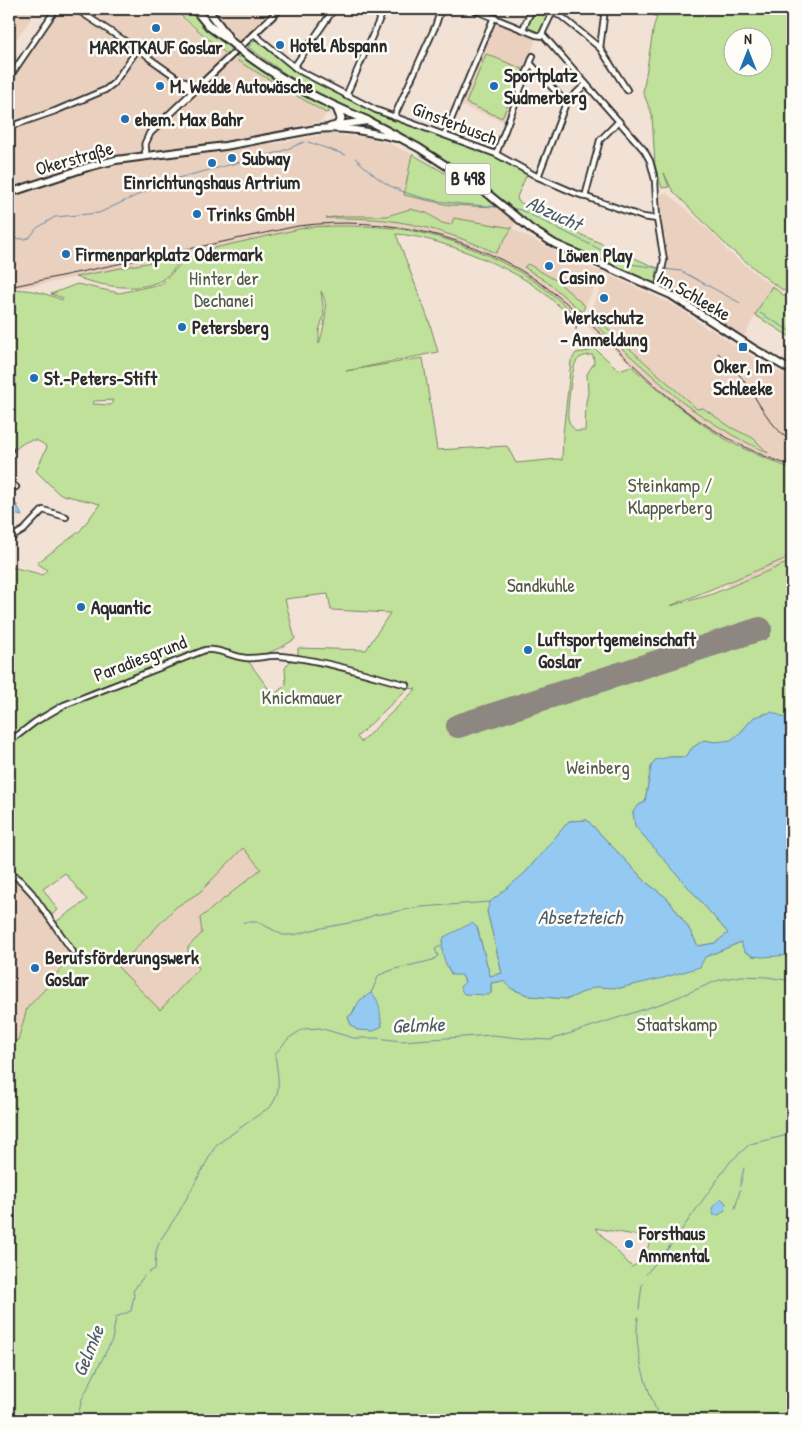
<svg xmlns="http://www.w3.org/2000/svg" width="801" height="1429" font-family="'Patrick Hand',sans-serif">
<rect width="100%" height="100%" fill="#f2e2d6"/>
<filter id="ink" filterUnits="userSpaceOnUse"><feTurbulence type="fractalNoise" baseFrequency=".02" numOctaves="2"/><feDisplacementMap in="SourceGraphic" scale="10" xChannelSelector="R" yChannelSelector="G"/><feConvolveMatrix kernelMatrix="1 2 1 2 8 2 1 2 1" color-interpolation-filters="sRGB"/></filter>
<g filter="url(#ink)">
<g fill="#ead0bf" fill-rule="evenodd">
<path d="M9 9H38L13 44 9 42Z"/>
<path d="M59 9H170L227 55 326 113 322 121 277 131 274 144 327 134 370 138 391 144 412 154 405 195 449 205 497 207 516 223 512 229 585 266 603 272 585 306 556 281 528 264 525 267 550 284 582 312 579 318 544 288 517 271 470 248 427 234 406 230 369 226 322 227 257 238 177 257 43 284 9 290V53L23 60ZM410 209 427 213 442 223 451 225 454 219 496 253 457 236 407 223 371 219 331 218 343 216H387Z"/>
<path d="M211 9H276L240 43 220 23Z"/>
<path d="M494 21 536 39 505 122 459 105Z"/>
<path d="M666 193 675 199 718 239 727 251 772 286 744 336 697 305 664 285 663 276 666 264 664 251 666 245 665 235 662 234 658 216 659 198 661 194Z"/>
<path d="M610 276 647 292 679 308 709 330 710 329 754 358 792 379V469L761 457 731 442 702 424 673 403 585 324 588 318 683 403 705 418 734 436 766 452 753 438 732 428 704 408 697 409 611 332 590 311 605 279 609 278Z"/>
<path d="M792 556V561L728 587 727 583Z"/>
<path d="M243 847 261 869 200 918 202 933 188 954 199 967 160 1010 118 968 176 907 200 892Z"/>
<path d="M9 872 22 880 73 951 48 986 27 1008 18 1040 9 1043Z"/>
</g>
<g fill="#c0e19a" stroke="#768662" fill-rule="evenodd">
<path d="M173 9H192L198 17 230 47V52L227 55Z"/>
<path d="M532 9H552L540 35 524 28Z"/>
<path d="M660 9H792V296L771 282 728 247 672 190 664 173 669 187 662 188 655 165 652 115 643 92 654 25ZM734 38H764V68H734Z"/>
<path d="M255 40 293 70 340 95 375 112 495 157 527 174 517 197 518 201 559 225 657 268 656 280 652 283 556 241C529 227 505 204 482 183V180L463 171 464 166 457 169 398 131 366 115 328 99 287 75 248 47Z"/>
<path d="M486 54 523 69 502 118 466 103Z"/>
<path d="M240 55 280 83 329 109V112L326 113 236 60Z"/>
<path d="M412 154 476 191 497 207 449 205 404 195Z"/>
<path d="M410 209 427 213 442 223 451 225 454 218 512 228 496 253C457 235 416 222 373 219 357 218 341 218 326 218L343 216H387Z"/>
<path d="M335 226C359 226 384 226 408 230 456 239 504 259 544 288 556 297 568 308 579 318L576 330 575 320C562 309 550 297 536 287 506 265 434 236 396 234L429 321 438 352 346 371 423 358 437 450 507 446 516 463 558 459 562 460 563 434 571 361 576 353 590 351 594 348 619 370 631 366C663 394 695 422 732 443 752 453 772 461 792 469V556L670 606 710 595 792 561V721C773 713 762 708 746 726 742 731 737 737 732 740 724 744 712 742 704 740L692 748 686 757H670L651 767 645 802 639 805 633 812 636 826 728 933 715 943 698 946 688 927 667 898 647 883 587 820 569 821 525 873 487 911 502 973 490 976 477 927 462 975 465 982 491 993V983L503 981 512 989 530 996 568 999 595 986 621 988 705 957 741 942 753 956 792 955V1420H9V1043L18 1040 27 1008 48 986 73 951 53 924 87 900 65 873 43 889 58 910 49 917 35 895 9 872V565C13 569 33 571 42 575L47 570 37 563 80 531 100 504 59 494 36 471 47 447C33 435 27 440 13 451L9 448V290C27 288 45 293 62 300L63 298 51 294 77 284 119 293 161 284 192 253 308 227ZM321 291C330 307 324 327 319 344V331L324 314ZM593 355 594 363 587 374 588 393 586 402 585 431H576C572 427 569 424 568 418 567 410 572 368 576 362 579 356 587 355 593 355ZM113 400 111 405 93 404 94 401ZM328 594 331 610 390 613 366 650 298 648V656L291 660 285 668 286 685 273 695 249 662 214 652 210 648C221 649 231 653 242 655 261 659 279 649 295 639L285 599ZM193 653 64 707 36 722 37 716 92 690ZM408 688 416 689 361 742 357 737ZM243 848 261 869 200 918 202 933 188 947V954L199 968 160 1010 118 967 176 907 200 892ZM355 1007 380 1020 382 1026 357 1030 351 1025 348 1017 352 1014ZM595 1228 651 1238 644 1259 632 1267Z"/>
<path d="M177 257 179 263C172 271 165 280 155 283 131 292 99 285 75 277Z"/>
<path d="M528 264 557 281 585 306 582 312 550 284 524 267Z"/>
<path d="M772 286 792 302V338L755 315Z"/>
<path d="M590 311 611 332 697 409 703 408 732 428 753 438 768 453 734 436 705 418 683 403 588 318Z"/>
</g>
<g fill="#94caf2" stroke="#6a8aa2">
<path d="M9 503 17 505 22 516 9 513Z"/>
<path d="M772 712 792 721V955L762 957 753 956 744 951 741 942 705 957 700 967 663 978 620 988 595 987 568 999 530 996 512 989 503 981 491 983V993L489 995 464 994 460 987 465 982 462 975H452C445 965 439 949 444 937L472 923 477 927 490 976 502 973 487 911 490 902 525 873 569 821 587 820 647 883 667 898 688 927 698 946 715 943 728 933 635 826 633 812 639 805 645 802 651 767 655 760 670 757H686L692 748 704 740 716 742 731 740 741 732 754 717Z"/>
<path d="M371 993C382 1001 379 1014 382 1026L374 1031 357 1030 351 1025 348 1017 352 1014 360 1000Z"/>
<path d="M721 1198 726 1203 725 1210 719 1215H713L712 1208Z"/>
</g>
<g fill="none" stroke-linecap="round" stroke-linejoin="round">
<g stroke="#6a8aa2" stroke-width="1">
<path d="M308 142 346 155"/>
<path d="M355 158C364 166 374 176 385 183 419 203 462 204 501 207"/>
<path d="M155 186 170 180 280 152 304 142"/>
<path d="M510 208 521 210 629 264 660 268"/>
<path d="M9 238 25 239 30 237 37 228 55 217 99 213 148 190"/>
<path d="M664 269 681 271 740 303"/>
<path d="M760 313 792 332"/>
<path d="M243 922H258L283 935H294L316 929 360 921 374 915 393 912 421 907 490 902"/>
<path d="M371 993 379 975 395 969 433 960 438 956 435 949 441 946"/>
<path d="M719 1177 730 1162 750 1144 792 1134"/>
<path d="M740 1186 744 1168"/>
<path d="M735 1209 740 1190"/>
<path d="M161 1239 179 1212 216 1145 271 1106C283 1090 277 1072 275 1054L289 1038 303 1029 320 1028 353 1038H377L401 1041 492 1035 529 1039 550 1040 666 1002 719 980 740 976 767 977 792 981"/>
<path d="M148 1273 155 1269 156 1252 159 1243"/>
<path d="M646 1274 667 1250 718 1179"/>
<path d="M639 1309 642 1284"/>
<path d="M638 1317C633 1353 647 1387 660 1420"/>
<path d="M77 1420 82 1399 112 1340 116 1317 131 1311 134 1295 133 1291 144 1276"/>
</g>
<path stroke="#8e8680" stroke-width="24" d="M458 726 760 629"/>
<defs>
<g id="minor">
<path d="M76 9 148 56 149 58 180 80 192 93"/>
<path d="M472 9 536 35 544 36 644 150 650 161 655 180 657 219 664 260 658 289"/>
<path d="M655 12 657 9"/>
<path d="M552 13 561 16 600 48 627 90"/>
<path d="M523 29 532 9"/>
<path d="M254 34 298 70 376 110 496 154 538 177 575 193 643 217 657 219"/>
<path d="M542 34 554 9"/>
<path d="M600 48 605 9"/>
<path d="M531 64 566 103"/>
<path d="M294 67 334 9"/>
<path d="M9 78 56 9"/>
<path d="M180 80 185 81 195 90"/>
<path d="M346 96 384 9"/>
<path d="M394 117 435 27 441 9"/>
<path d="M9 127 55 111 105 90 114 83 137 50"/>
<path d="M445 134 494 17"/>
<path d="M496 154 533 56"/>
<path d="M538 177 566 103 586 84"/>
<path d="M585 197 600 140 619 121"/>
<path d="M9 451 10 450"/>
<path d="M9 478 11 483 16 487"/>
<path d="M9 539 24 530 43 510 66 517"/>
<path d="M9 742 35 722 64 705 205 650C220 648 232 657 246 658 257 659 269 655 280 656 324 660 365 674 407 685"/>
<path d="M9 872 21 881 32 893 73 952"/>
</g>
<path id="tertiary" d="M195 90 280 9"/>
<path id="secondary" d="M146 156 145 144 150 133 195 90"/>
<g id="primary">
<path d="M330 127 338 125 368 121 382 128 419 148 482 189 531 229 555 244 671 295 751 347 792 371"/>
<path d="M9 193 88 167 116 160 225 146 316 129C343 126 370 132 397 138"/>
</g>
<g id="trunk">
<path d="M195 9 209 26 231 42"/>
<path d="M207 9 227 36"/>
<path d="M246 54C287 84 321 101 368 121"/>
<path d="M337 108 341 118 338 125"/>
</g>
</defs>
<use href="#minor" stroke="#2b2b2b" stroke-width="8"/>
<use href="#tertiary" stroke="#2b2b2b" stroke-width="9"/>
<use href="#secondary" stroke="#2b2b2b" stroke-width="9"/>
<use href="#primary" stroke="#2b2b2b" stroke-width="10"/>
<use href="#trunk" stroke="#2b2b2b" stroke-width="11"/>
<use href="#minor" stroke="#fdfcf7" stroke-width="4.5"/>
<use href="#tertiary" stroke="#fdfcf7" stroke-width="5"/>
<use href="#secondary" stroke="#fdfcf7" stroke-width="5.5"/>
<use href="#primary" stroke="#fdfcf7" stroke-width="6"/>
<use href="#trunk" stroke="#fdfcf7" stroke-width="7"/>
<g stroke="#2b2b2b" stroke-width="1">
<path d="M9 287 298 226C385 215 475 235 546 287 595 323 634 370 682 408 715 433 753 454 792 466"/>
<path d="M718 353C728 362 737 371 744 381 759 402 770 427 792 442"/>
</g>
<defs>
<path id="trunk-bridge" d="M231 42 246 54"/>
</defs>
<use href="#trunk-bridge" stroke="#2b2b2b" stroke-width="11" stroke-linecap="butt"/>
<use href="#trunk-bridge" stroke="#fdfcf7" stroke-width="7"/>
</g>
</g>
<g fill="#1f6fb2" stroke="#fdfcf7" stroke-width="2">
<circle cx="156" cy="28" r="5"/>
<circle cx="280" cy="45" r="5"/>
<circle cx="160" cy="86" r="5"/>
<circle cx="494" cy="86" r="5"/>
<circle cx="125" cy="119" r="5"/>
<circle cx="232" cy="158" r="5"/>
<circle cx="212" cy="163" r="5"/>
<circle cx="197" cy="214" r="5"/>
<circle cx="66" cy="254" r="5"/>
<circle cx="549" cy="266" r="5"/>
<circle cx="604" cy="298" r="5"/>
<circle cx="182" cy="327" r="5"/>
<rect x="738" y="342" width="10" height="10" rx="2.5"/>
<circle cx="34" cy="378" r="5"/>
<circle cx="81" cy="607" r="5"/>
<circle cx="528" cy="650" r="5"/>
<circle cx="35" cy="968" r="5"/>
<circle cx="629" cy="1244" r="5"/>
</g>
<g text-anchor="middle" stroke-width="5" stroke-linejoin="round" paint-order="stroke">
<rect fill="#fdfcf7" stroke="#6a6a68" stroke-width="1" x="445.5" y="163.5" width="45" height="31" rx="4"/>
<g font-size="18" font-weight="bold" fill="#2b2b2b">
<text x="468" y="185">B 498</text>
</g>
<g font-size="19" font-weight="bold" fill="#2b2b2b" stroke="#fdfcf7" text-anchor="start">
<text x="290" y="52">Hotel Abspann</text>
<text x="156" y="54" text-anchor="middle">MARKTKAUF Goslar</text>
<text x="504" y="82">Sportplatz<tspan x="504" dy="22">Sudmerberg</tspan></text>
<text x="170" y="93">M. Wedde Autowäsche</text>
<text x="135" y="126">ehem. Max Bahr</text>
<text x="242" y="165">Subway</text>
<text x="212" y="189" text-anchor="middle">Einrichtungshaus Artrium</text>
<text x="207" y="221">Trinks GmbH</text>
<text x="76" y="261">Firmenparkplatz Odermark</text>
<text x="559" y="262">Löwen Play<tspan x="559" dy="22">Casino</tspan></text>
<text x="604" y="324" text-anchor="middle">Werkschutz<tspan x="604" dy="22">- Anmeldung</tspan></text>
<text x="192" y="334">Petersberg</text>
<text x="743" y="373" text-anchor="middle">Oker, Im<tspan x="743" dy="22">Schleeke</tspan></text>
<text x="44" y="385">St.-Peters-Stift</text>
<text x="91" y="614">Aquantic</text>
<text x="538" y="646">Luftsportgemeinschaft<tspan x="538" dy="22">Goslar</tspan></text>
<text x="45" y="964">Berufsförderungswerk<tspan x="45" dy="22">Goslar</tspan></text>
<text x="639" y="1240">Forsthaus<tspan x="639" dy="22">Ammental</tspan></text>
</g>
<g font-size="19" fill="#2b2b2b" stroke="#fdfcf7">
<text transform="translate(455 123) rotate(21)" y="7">Ginsterbusch</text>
<text transform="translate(74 158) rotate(-16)" y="7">Okerstraße</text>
<text transform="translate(694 295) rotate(30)" y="7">Im Schleeke</text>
<text transform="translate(140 658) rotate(-21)" y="7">Paradiesgrund</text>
</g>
<g font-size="19" fill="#505847" stroke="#fdfcf7">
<text x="224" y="285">Hinter der<tspan x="224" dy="22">Dechanei</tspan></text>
<text x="670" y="492">Steinkamp /<tspan x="670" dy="22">Klapperberg</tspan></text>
<text x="541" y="592">Sandkuhle</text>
<text x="302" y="704">Knickmauer</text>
<text x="598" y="774">Weinberg</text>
<text x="677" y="1031">Staatskamp</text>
</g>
<g font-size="20" font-style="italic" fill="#4a5b67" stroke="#fdfcf7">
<text transform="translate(554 213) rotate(25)" y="7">Abzucht</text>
<text x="580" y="924">Absetzteich</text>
<text transform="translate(418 1025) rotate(-2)" y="7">Gelmke</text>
<text transform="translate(88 1351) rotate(-68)" y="7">Gelmke</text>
</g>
</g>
<rect width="801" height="1429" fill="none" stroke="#fdfcf7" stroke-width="30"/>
<rect x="15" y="15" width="771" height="1399" fill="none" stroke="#2b2b2b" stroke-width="2" filter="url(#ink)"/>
<g transform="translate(748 52)"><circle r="24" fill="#fdfcf7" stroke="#a9a8a5"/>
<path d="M0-4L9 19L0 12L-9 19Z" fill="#1f6fb2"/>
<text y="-8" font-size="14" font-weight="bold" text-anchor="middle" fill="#2b2b2b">N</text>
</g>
</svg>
